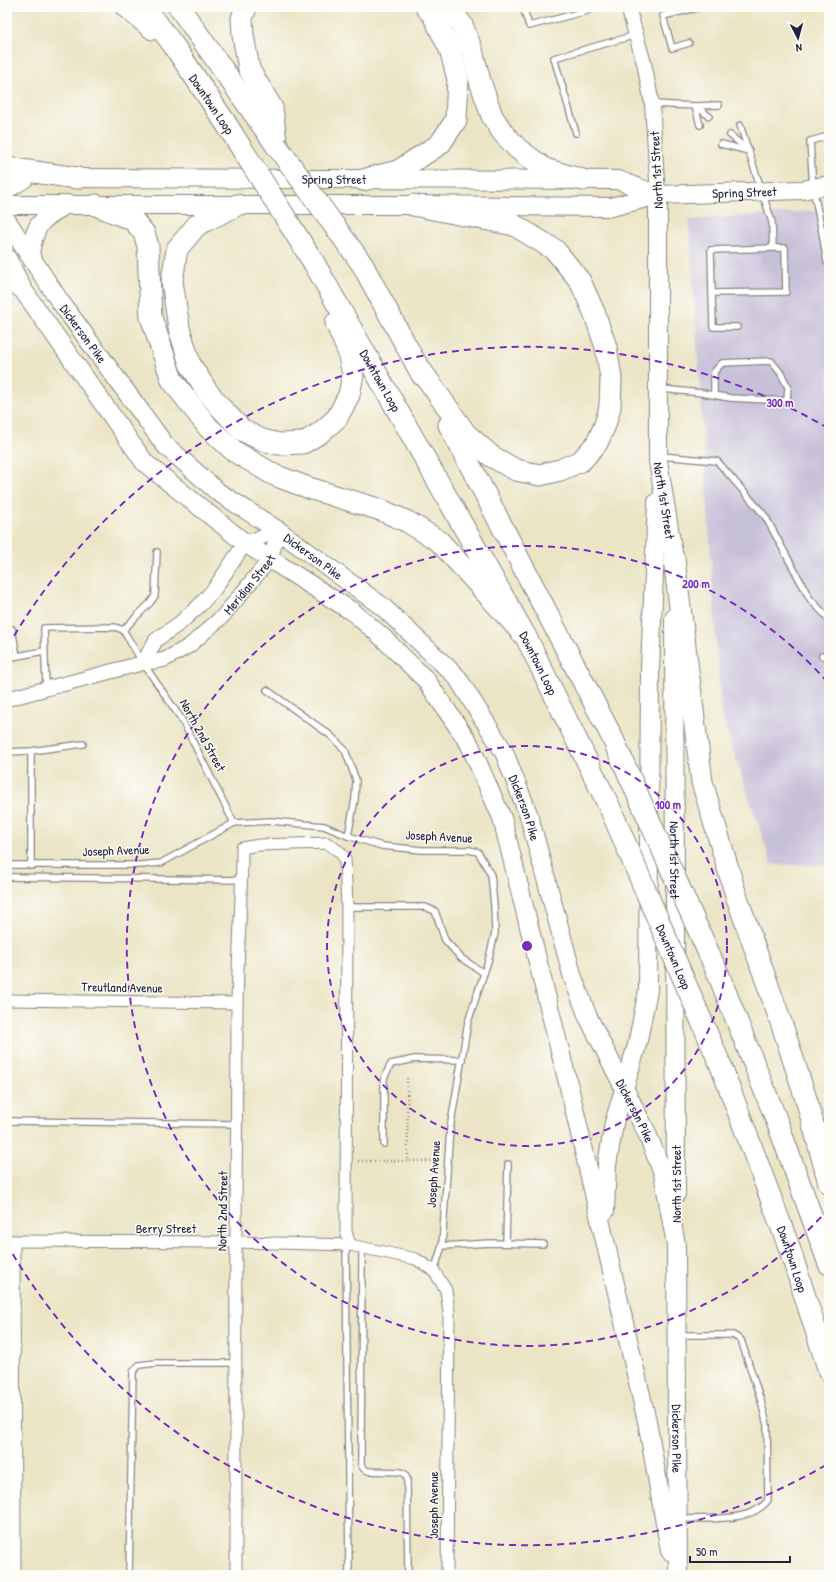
<svg xmlns="http://www.w3.org/2000/svg" width="836" height="1582" font-family="'Patrick Hand',sans-serif">
<rect width="100%" height="100%" fill="#fdfcf7"/>
<filter id="ink" filterUnits="userSpaceOnUse"><feTurbulence type="fractalNoise" baseFrequency=".025" numOctaves="2"/><feDisplacementMap in="SourceGraphic" scale="8" xChannelSelector="R" yChannelSelector="G"/><feConvolveMatrix kernelMatrix="1 2 1 2 8 2 1 2 1" color-interpolation-filters="sRGB"/></filter>
<filter id="wash" filterUnits="userSpaceOnUse"><feTurbulence type="fractalNoise" baseFrequency=".012" numOctaves="4" result="noise"/><feDisplacementMap in="SourceGraphic" scale="16" xChannelSelector="R" yChannelSelector="G"/><feGaussianBlur stdDeviation="0.9" result="paint"/><feColorMatrix in="noise" values="0 0 0 0 0 0 0 0 0 0 0 0 0 0 0 0 0 1.4 0 .05"/><feComposite in="paint" operator="in"/></filter>
<g filter="url(#wash)">
<rect width="100%" height="100%" fill="#ebe5c6"/>
<path fill="#c7c0d9" d="M829 210V865H772L721 714 689 220Z"/>
</g>
<g filter="url(#ink)">
<g fill="none" stroke-linecap="round" stroke-linejoin="round">
<defs>
<g id="service">
<path d="M523 7 529 26 587 11 585 7"/>
<path d="M689 43 672 48 663 16 701 7"/>
<path d="M652 104 695 106 719 105"/>
<path d="M695 106 700 125"/>
<path d="M695 106 709 116"/>
<path d="M740 125 772 222 773 248 711 250 712 293 786 292 785 248H773"/>
<path d="M576 133 554 58 636 35"/>
<path d="M730 135 748 150"/>
<path d="M721 144 749 151"/>
<path d="M822 232 813 188 810 141 829 136"/>
<path d="M827 262 822 232 829 231"/>
<path d="M712 293 713 327H737"/>
<path d="M661 389 702 393 730 398 787 401 788 387 780 372 771 361 722 363 714 372V395"/>
<path d="M661 456 717 461 765 516 810 599 829 619"/>
<path d="M7 630 12 629 17 656"/>
<path d="M123 630 150 603 155 596 157 552"/>
<path d="M822 656H829"/>
<path d="M7 658 44 651"/>
<path d="M46 688 44 628 115 627 123 630 143 663 182 720 234 823"/>
<path d="M267 690 330 735 345 750 356 780 355 799 348 836"/>
<path d="M31 751V866"/>
<path d="M7 752 31 751 83 744"/>
<path d="M7 865H140L161 863 234 823 271 821 324 826 348 836 382 846 422 850H469L478 852 491 875 494 905 495 933 489 958 468 1022 450 1129 442 1246 434 1271"/>
<path d="M7 877 242 880"/>
<path d="M347 907H425L435 911 445 940 461 958 484 973"/>
<path d="M7 1121 237 1124"/>
<path d="M384 1144V1078L391 1064 415 1059 462 1060"/>
<path d="M506 1243 508 1164"/>
<path d="M346 1245 349 1575"/>
<path d="M442 1246 490 1243 543 1244"/>
<path d="M362 1247 361 1465 364 1469 368 1471 401 1472 405 1474 407 1479 408 1575"/>
<path d="M678 1335H733L741 1340 761 1401 767 1425 768 1500C752 1523 707 1518 681 1519"/>
<path d="M129 1575 133 1372 139 1365 156 1363H235"/>
</g>
<g id="minor">
<path d="M7 1000 237 1003"/>
<path d="M7 1241 236 1242 350 1245 416 1259 434 1271 446 1290 449 1312 447 1575"/>
<path d="M14 1241 15 1575"/>
<path d="M236 1575C236 1385 235 1195 237 1005 238 952 242 900 242 848L259 845 327 843 340 852 345 859 347 907 346 1231 350 1245"/>
</g>
<g id="tertiary">
<path d="M628 7 644 63 652 104 658 195"/>
<path d="M143 663 156 640 180 623 200 605 215 588 245 543 279 531"/>
<path id="s1" d="M7 699 143 663 164 660 189 646 223 616 270 559 279 531"/>
</g>
<g id="primary">
<path id="s2" d="M64 178 618 180 658 195"/>
<path d="M7 189 24 179"/>
<path id="s3" d="M7 205H413L611 207 658 195 802 190 829 185"/>
<path id="s4" d="M7 221 59 300 165 445 218 492 279 531 383 607 457 677 504 752 529 816 573 978 588 1017 646 1131 663 1173 676 1245 678 1575"/>
<path d="M30 254C36 221 40 221 67 204"/>
<path d="M7 258 22 288"/>
<path d="M7 279 23 290 145 463 245 543 353 612 380 635 426 680 469 743 502 818 570 1091 647 1421 670 1551"/>
<path d="M658 456V195"/>
<path id="s5" d="M658 461 674 559V572"/>
<path id="s6" d="M674 618 676 1194"/>
<path d="M605 1211 607 1165 614 1123 637 1045 648 990 650 670 657 502"/>
</g>
<g id="motorway">
<path d="M126 7 153 29"/>
<path d="M145 7 174 46 225 122"/>
<path d="M179 7 276 145"/>
<path d="M246 7 242 18 243 35 249 69 272 108 276 142"/>
<path d="M449 7 462 25 472 50 480 81 492 116 503 133 518 149 545 169 583 180"/>
<path d="M7 168 77 178"/>
<path d="M363 180 398 171 440 144 456 120 458 79 450 49 433 15 426 7"/>
<path d="M96 205 133 220 144 233 148 246 151 317 172 380 208 427 234 451 274 475 309 488 381 510 408 522 439 541 526 637"/>
<path d="M237 205 197 225 177 249 172 281 179 328 190 364 207 391 221 408 242 430 262 440 279 444 303 443 320 433 337 418 349 395 353 375 348 351 336 323"/>
<path d="M413 205 514 225 555 250 580 281 594 312 606 347 611 378 610 407 605 425 597 443 581 461 560 470 540 475 516 470 491 456 466 434 416 363"/>
<path id="s7" d="M314 263 526 637 610 808"/>
<path d="M362 264 422 375"/>
<path d="M449 425 611 735"/>
<path d="M674 559 702 782 736 895 782 1025 807 1102 829 1183"/>
<path d="M719 976 776 1119 829 1264"/>
<path id="s8" d="M721 1066 788 1244 829 1371"/>
</g>
</defs>
<use href="#service" stroke="#868480" stroke-width="8"/>
<use href="#minor" stroke="#868480" stroke-width="13"/>
<use href="#tertiary" stroke="#868480" stroke-width="16"/>
<use href="#primary" stroke="#868480" stroke-width="20"/>
<use href="#motorway" stroke="#868480" stroke-width="23"/>
<g stroke="#868480" stroke-width="2.5" stroke-dasharray="1 3" stroke-linecap="butt">
<path d="M407 1078 408 1161"/>
<path d="M358 1161H431"/>
</g>
<use href="#service" stroke="#fff" stroke-width="5.5"/>
<use href="#minor" stroke="#fff" stroke-width="11"/>
<use href="#tertiary" stroke="#fff" stroke-width="14"/>
<use href="#primary" stroke="#fff" stroke-width="18"/>
<use href="#motorway" stroke="#fff" stroke-width="21"/>
<defs>
<g id="motorway-bridge">
<path d="M225 122 314 263"/>
<path d="M276 145 362 264"/>
<path d="M611 735 719 976"/>
<path id="s9" d="M610 808 721 1066"/>
</g>
</defs>
<use href="#motorway-bridge" stroke="#868480" stroke-width="23" stroke-linecap="butt"/>
<use href="#motorway-bridge" stroke="#fff" stroke-width="21"/>
</g>
</g>
<g fill="none" stroke="#7b2cbf" stroke-width="2" stroke-dasharray="7 5">
<circle cx="527" cy="946" r="200"/>
<path d="M829 1208A400 400 0 1 1 829 684"/>
<path d="M826 1465A599 599 0 0 1 8 1246M8 646A599 599 0 0 1 826 427"/>
</g>
<g text-anchor="middle" stroke-width="3" stroke-linejoin="round" paint-order="stroke">
<g font-size="13" fill="#22223b" stroke="#fdfcf7">
<text transform="translate(212 104) rotate(56)" y="5">Downtown Loop</text>
<text transform="translate(656 170) rotate(-93)" y="5">North 1st Street</text>
<text dy="5" stroke="none"><textPath href="#s2" startOffset="270">Spring Street</textPath></text>
<text dy="5" stroke="none"><textPath href="#s3" startOffset="739">Spring Street</textPath></text>
<text dy="5" stroke="none"><textPath href="#s4" startOffset="136">Dickerson Pike</textPath></text>
<text dy="5" stroke="none"><textPath href="#s7" startOffset="135">Downtown Loop</textPath></text>
<text dy="5" stroke="none"><textPath href="#s5" startOffset="40">North 1st Street</textPath></text>
<text dy="5" stroke="none"><textPath href="#s4" startOffset="460">Dickerson Pike</textPath></text>
<text dy="5" stroke="none"><textPath href="#s1" startOffset="277">Meridian Street</textPath></text>
<text dy="5" stroke="none"><textPath href="#s7" startOffset="459">Downtown Loop</textPath></text>
<text transform="translate(203 735) rotate(61)" y="5">North 2nd Street</text>
<text dy="5" stroke="none"><textPath href="#s4" startOffset="796">Dickerson Pike</textPath></text>
<text transform="translate(439 836) rotate(3)" y="5">Joseph Avenue</text>
<text transform="translate(116 850) rotate(-2)" y="5">Joseph Avenue</text>
<text dy="5" stroke="none"><textPath href="#s6" startOffset="242">North 1st Street</textPath></text>
<text dy="5" stroke="none"><textPath href="#s9" startOffset="162">Downtown Loop</textPath></text>
<text transform="translate(122 987) rotate(1)" y="5">Treutland Avenue</text>
<text dy="5" stroke="none"><textPath href="#s4" startOffset="1120">Dickerson Pike</textPath></text>
<text transform="translate(433 1174) rotate(-86)" y="5">Joseph Avenue</text>
<text transform="translate(676 1184) rotate(-90)" y="5">North 1st Street</text>
<text transform="translate(222 1211) rotate(-89)" y="5">North 2nd Street</text>
<text x="166" y="1233">Berry Street</text>
<text dy="5" stroke="none"><textPath href="#s8" startOffset="206">Downtown Loop</textPath></text>
<text dy="5" stroke="none"><textPath href="#s4" startOffset="1455">Dickerson Pike</textPath></text>
<text transform="translate(433 1505) rotate(-90)" y="5">Joseph Avenue</text>
</g>
</g>
<circle cx="527" cy="946" r="6" fill="#7b2cbf" stroke="#fdfcf7" stroke-width="2"/>
<g font-size="12" text-anchor="middle" font-weight="bold" fill="#7b2cbf" stroke="#fdfcf7" stroke-width="3" stroke-linejoin="round" paint-order="stroke">
<text x="780" y="407">300 m</text>
<text x="696" y="588">200 m</text>
<text x="668" y="809">100 m</text>
</g>
<rect width="836" height="1582" fill="none" stroke="#fdfcf7" stroke-width="24"/>
<g transform="translate(798 38) rotate(174)" stroke="#fdfcf7" stroke-width="3" paint-order="stroke">
<path d="M0-3L7 15L0 10L-7 15Z" fill="#22223b"/>
<text y="-6" font-size="11" font-weight="bold" text-anchor="middle" fill="#22223b">N</text>
</g>
<path d="M690 1556v6h100v-6" fill="none" stroke="#22223b" stroke-width="2"/>
<text x="696" y="1556" font-size="12" fill="#22223b" stroke="#fdfcf7" stroke-width="3" paint-order="stroke">50 m</text>
</svg>
